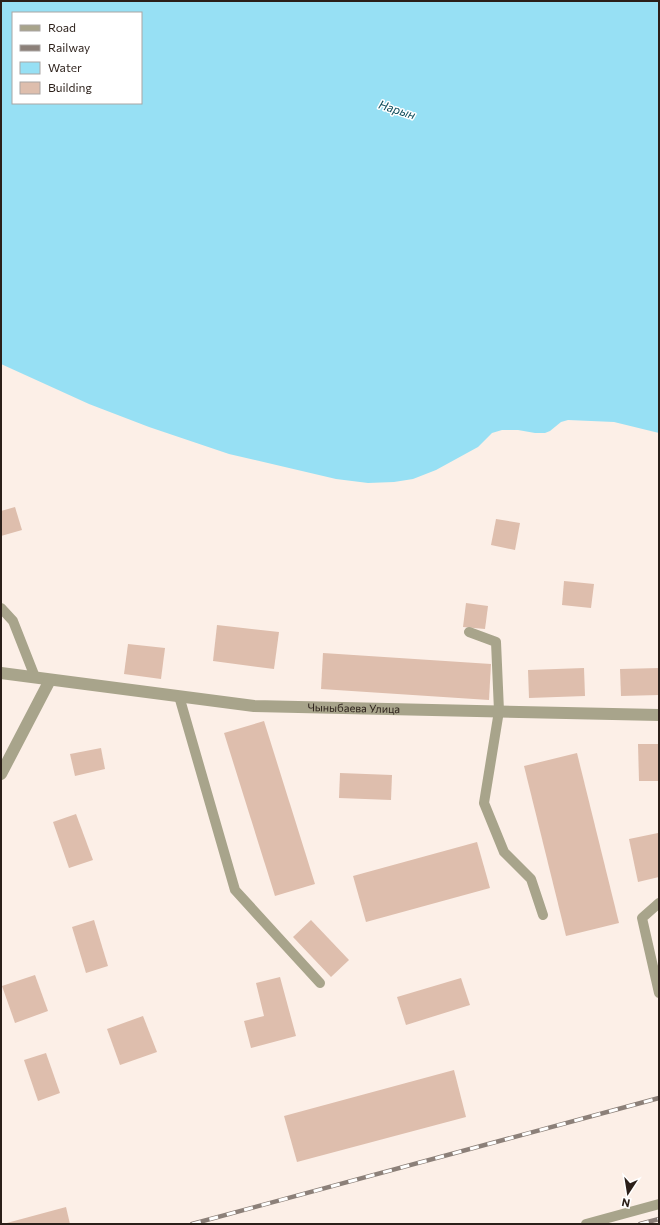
<svg xmlns="http://www.w3.org/2000/svg" width="660" height="1225" font-family="Commissioner,sans-serif">
<rect width="100%" height="100%" fill="#fcefe7"/>
<path fill="#97e0f4" fill-rule="evenodd" d="M1 1H659V433L614 422 568 420 561 422 550 431 545 433H535L518 430H502L492 433 478 447 436 470 413 479 394 482 368 483 336 479 229 454 149 427 89 404 1 364ZM13 13H141V103H13Z"/>
<g fill="#debead">
<path d="M15 507 22 530 1 536V511Z"/>
<path d="M496 519 520 523 515 550 491 545Z"/>
<path d="M564 581 594 584 591 608 562 605Z"/>
<path d="M466 603 488 606 485 629 463 627Z"/>
<path d="M217 625 279 632 274 669 213 661Z"/>
<path d="M128 644 165 648 161 679 124 674Z"/>
<path d="M323 653 491 664 489 700 321 689Z"/>
<path d="M584 668 585 696 529 698 528 670Z"/>
<path d="M659 668V695L621 696 620 669Z"/>
<path d="M264 721 315 884 275 896 224 733Z"/>
<path d="M638 744H659V781H639Z"/>
<path d="M101 748 105 769 75 776 70 754Z"/>
<path d="M577 753 619 923 566 936 524 766Z"/>
<path d="M340 773 392 775 391 800 339 798Z"/>
<path d="M76 814 93 860 69 868 53 822Z"/>
<path d="M658 833 659 839V877L638 882 629 839Z"/>
<path d="M477 842 490 888 366 922 353 876Z"/>
<path d="M94 920 108 966 86 973 72 927Z"/>
<path d="M311 920 349 960 331 977 293 937Z"/>
<path d="M35 975 48 1011 15 1023 2 986Z"/>
<path d="M280 977 296 1036 251 1048 244 1021 264 1016 256 983Z"/>
<path d="M461 978 470 1005 406 1025 397 997Z"/>
<path d="M143 1016 157 1052 120 1065 107 1029Z"/>
<path d="M46 1053 60 1093 38 1101 24 1060Z"/>
<path d="M454 1070 466 1117 297 1162 284 1116Z"/>
<path d="M66 1207 70 1224H3Z"/>
</g>
<g fill="none" stroke-linecap="round" stroke-linejoin="round">
<g stroke="#a8a48b" stroke-width="10">
<path d="M1 608 13 621 35 677"/>
<path d="M469 632 496 642 499 711 484 803 504 852 531 879 543 915"/>
<path d="M179 696 235 890 320 983"/>
<path d="M659 903 642 918 659 993"/>
<path d="M586 1224 659 1204"/>
</g>
<g stroke="#a8a48b" stroke-width="12">
<path id="s1" d="M1 673 254 706 659 715"/>
<path d="M1 774 50 680"/>
</g>
<defs>
<g id="rail">
<path d="M192 1224 659 1098"/>
<path d="M640 1224 659 1219"/>
</g>
</defs>
<use href="#rail" stroke="#8c8079" stroke-width="4.5"/>
<use href="#rail" stroke="#fff" stroke-width="3" stroke-dasharray="9" stroke-linecap="butt"/>
</g>
<g text-anchor="middle" stroke-width="3" stroke-linejoin="round" paint-order="stroke">
<g font-size="11" fill="#2b1f19" stroke="#fff">
<text dy="4" stroke="none"><textPath href="#s1" startOffset="355">Чыныбаева Улица</textPath></text>
</g>
<g font-size="12" font-style="italic" fill="#0e4d5b" stroke="#fff">
<text transform="translate(397 110) rotate(18)" y="4">Нарын</text>
</g>
</g>
<rect width="660" height="1225" fill="none" stroke="#2b1f19" stroke-width="4"/>
<rect x="12" y="12" width="130" height="92" fill="#ffffff" stroke="#aaa5a3"/>
<rect x="20" y="25" width="20" height="6" fill="#a8a48b" stroke="#aaa5a3"/>
<text x="48" y="32" font-size="12" fill="#2b1f19">Road</text>
<rect x="20" y="45" width="20" height="6" fill="#8c8079" stroke="#aaa5a3"/>
<text x="48" y="52" font-size="12" fill="#2b1f19">Railway</text>
<rect x="20" y="62" width="20" height="12" fill="#97e0f4" stroke="#aaa5a3"/>
<text x="48" y="72" font-size="12" fill="#2b1f19">Water</text>
<rect x="20" y="82" width="20" height="12" fill="#debead" stroke="#aaa5a3"/>
<text x="48" y="92" font-size="12" fill="#2b1f19">Building</text>
<g transform="translate(628 1193) rotate(192)" stroke="#ffffff" stroke-width="3" paint-order="stroke">
<path d="M0-3L7 15L0 10L-7 15Z" fill="#2b1f19"/>
<text y="-6" font-size="11" font-weight="bold" text-anchor="middle" fill="#2b1f19">N</text>
</g>
</svg>
